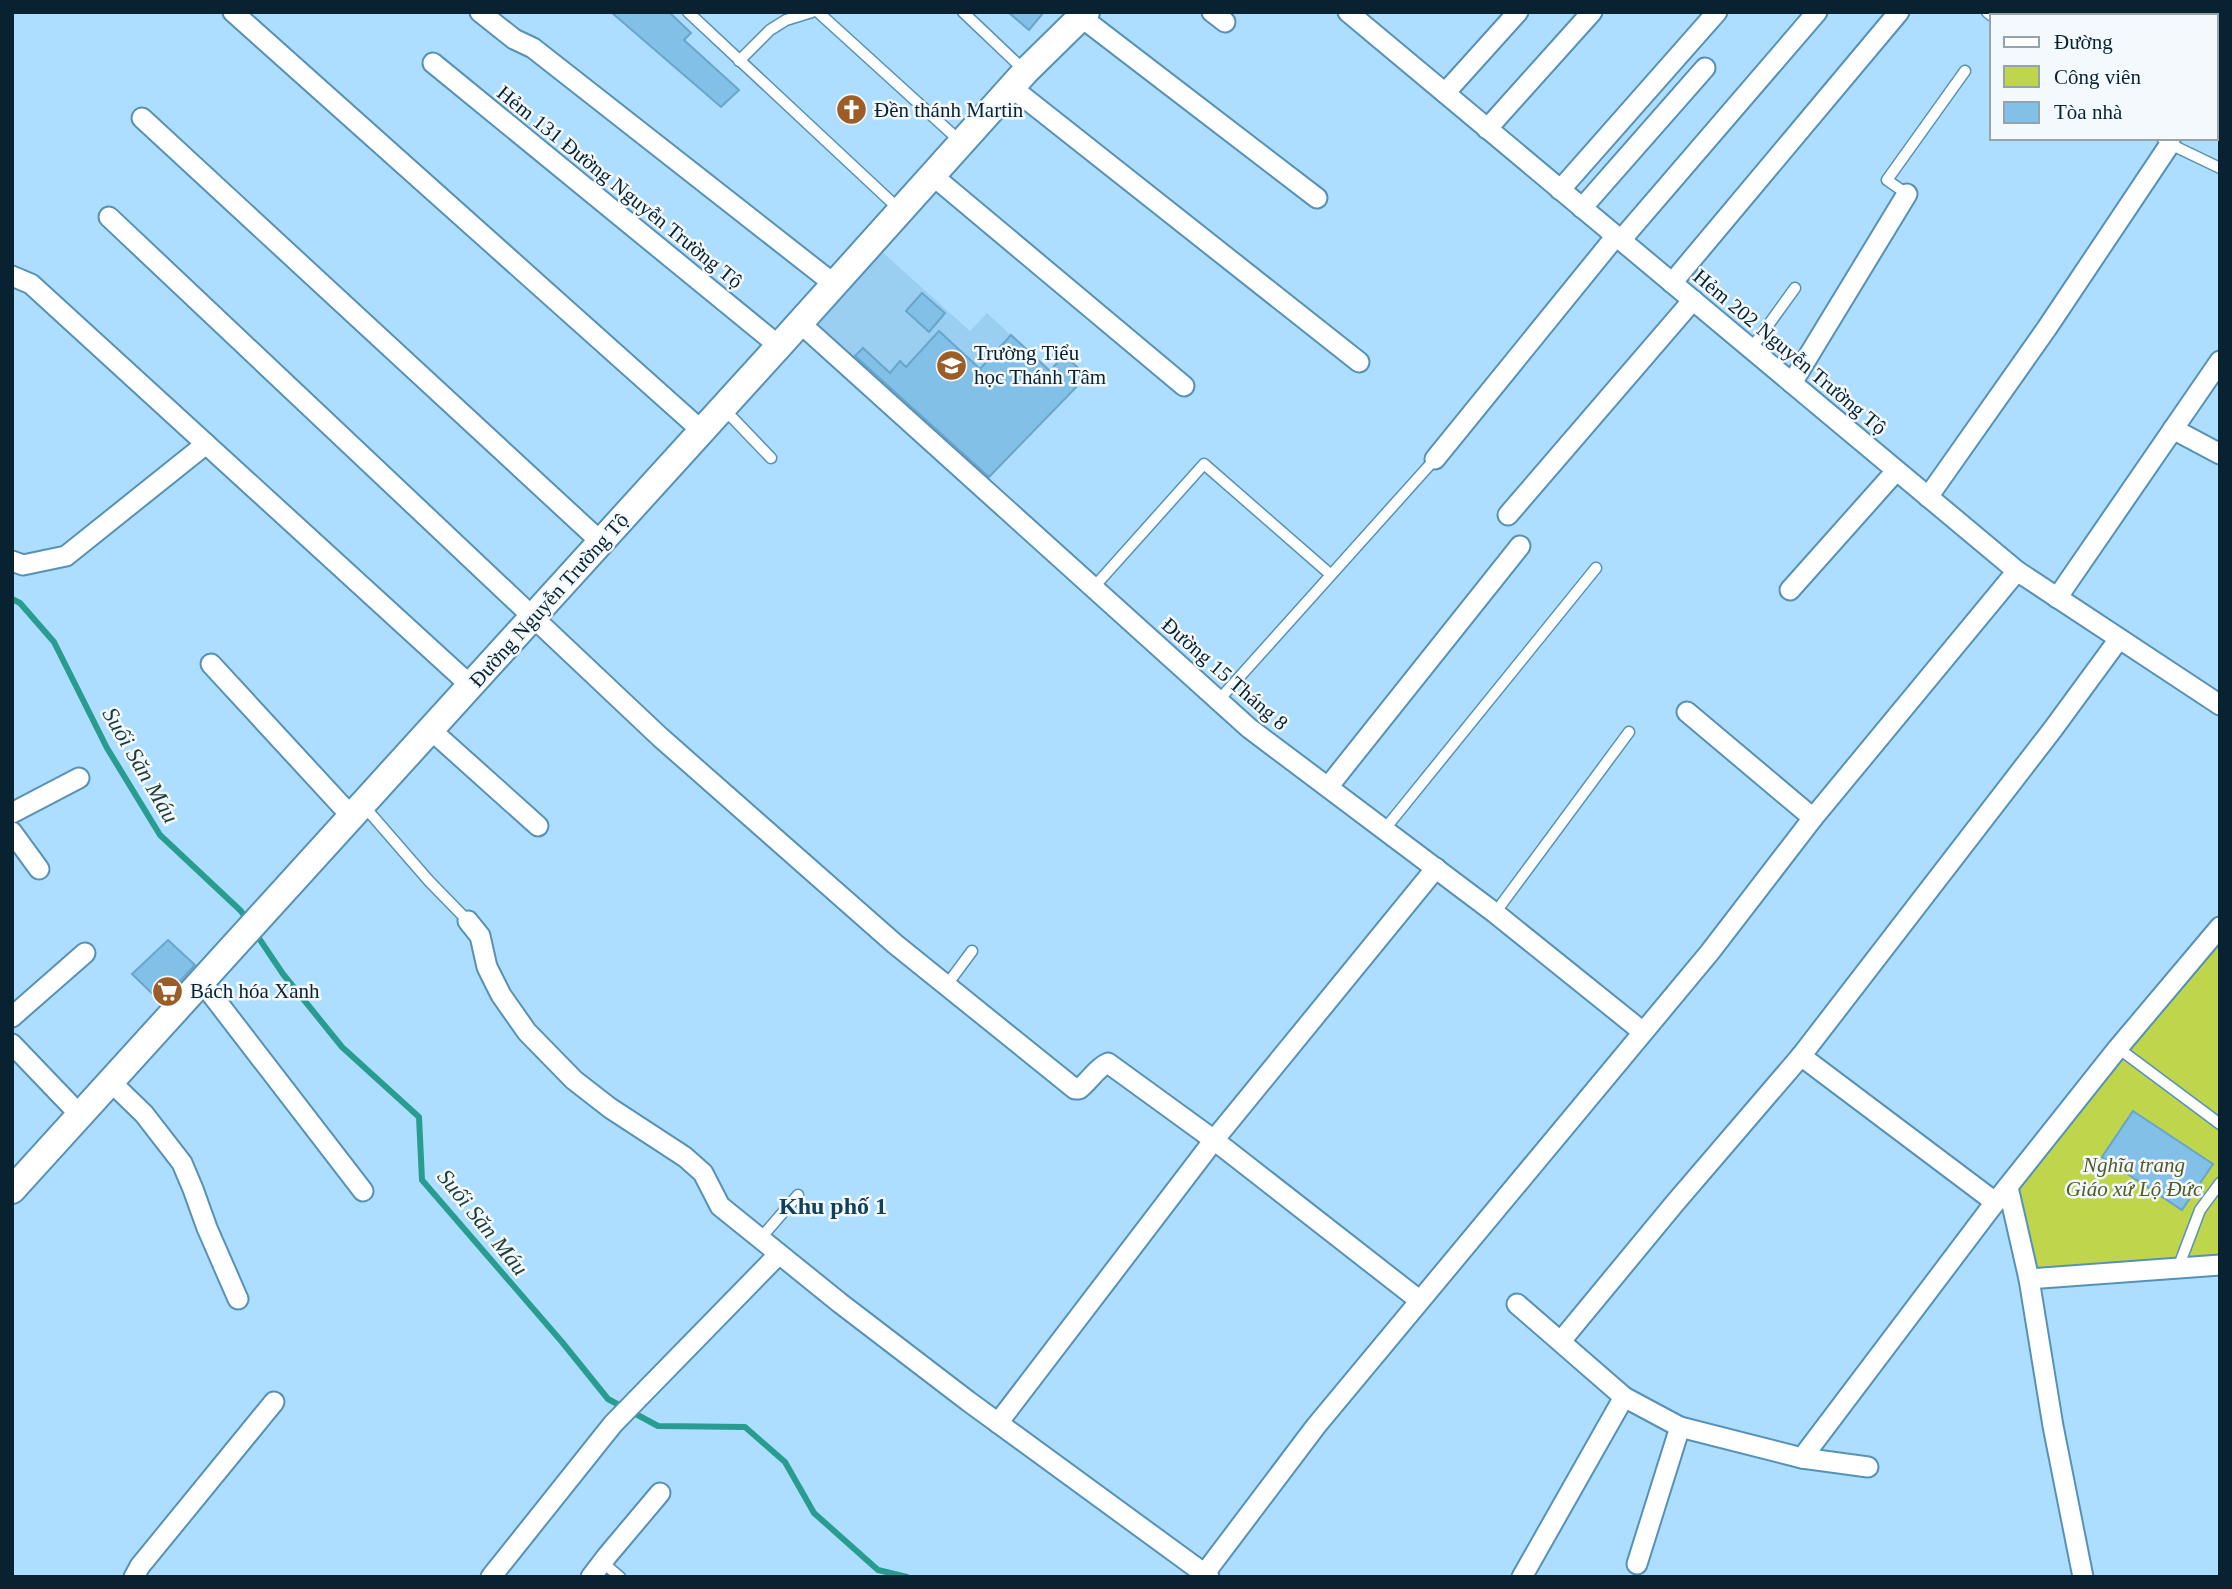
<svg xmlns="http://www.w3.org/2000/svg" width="2232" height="1589" font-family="Georgia,serif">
<rect width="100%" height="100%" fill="#aedeff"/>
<path fill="#9acff2" d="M880 250 970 331 987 313 1049 370 1064 355 1087 376 985 480 813 325Z"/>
<path fill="#bfd64c" d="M2220 938V1258L2034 1272 2015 1188Z"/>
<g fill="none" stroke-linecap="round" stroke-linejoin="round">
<g stroke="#289d8f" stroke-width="6">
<path d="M12 599 20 603 54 642 107 748 160 835 241 911 248 922"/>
<path d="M254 931 283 974 342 1047 419 1117 422 1180 562 1342 608 1399 658 1426 745 1427 785 1462 814 1513 878 1570 907 1577"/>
</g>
</g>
<g fill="#83c0e8" stroke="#69a5cb" stroke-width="2">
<path d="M611 12H669L691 33 684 40 739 90 721 107Z"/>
<path d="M1008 12H1044L1029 30Z"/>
<path d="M922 293 945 313 929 332 906 311Z"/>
<path d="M939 331 980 369 1011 335 1050 371 1064 355 1087 376 989 477 855 356 863 348 890 373 900 361 906 367Z"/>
<path d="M168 940 195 965 161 1002 132 974Z"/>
<path d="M2133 1111 2213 1164 2182 1210 2102 1157Z"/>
</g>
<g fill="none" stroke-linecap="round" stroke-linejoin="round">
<defs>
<g id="service">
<path d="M688 12 900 210"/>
<path d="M818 12 961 142"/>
<path d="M963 12 1025 71"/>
<path d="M1987 12 1992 16"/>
<path d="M2129 12 2135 16"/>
<path d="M739 61 770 30 786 20 812 12"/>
<path d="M2216 70 2220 73"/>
<path d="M2162 138 2170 144 2220 168"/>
<path d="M1907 194 1887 180 1965 71"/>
<path d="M1751 349 1795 288"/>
<path d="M725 410 771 458"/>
<path d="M1094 587 1204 464 1330 574"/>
<path d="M1218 701 1435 459"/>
<path d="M363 805 429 881 468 921"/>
<path d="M1384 830 1596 568"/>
<path d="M1495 913 1629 732"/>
<path d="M946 986 972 951"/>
<path d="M2118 1048 2220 1124"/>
<path d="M760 1239 798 1195"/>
<path d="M2178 1268 2200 1210 2220 1183"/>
<path d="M602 1562 620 1577"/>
</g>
<g id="minor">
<path d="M233 12 702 431"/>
<path d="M480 12 514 39 533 48 834 284"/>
<path d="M1212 12 1225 22"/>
<path d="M1348 12 2017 571 2220 705"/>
<path d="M1081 17 1317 198"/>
<path d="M433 63 779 346"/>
<path d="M1011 87 1359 362"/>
<path d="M1445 93 1518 12"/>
<path d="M142 118 601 542"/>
<path d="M1487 129 1592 12"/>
<path d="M932 175 1184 386"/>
<path d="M1560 190 1717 12"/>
<path d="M1582 208 1705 68"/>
<path d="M109 217 660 737 895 944 1075 1089H1079C1089 1082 1096 1068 1108 1063L1214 1140 1419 1300"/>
<path d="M1621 240 1817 12"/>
<path d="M12 276 31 284 471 686"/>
<path d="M1672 283 1899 12"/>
<path d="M800 323 1249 728 1495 913 1643 1032"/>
<path d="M1792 383 1907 194"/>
<path d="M2173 429 2220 454"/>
<path d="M1435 459 1616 236"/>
<path d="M1928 497 2047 328 2170 144"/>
<path d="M1508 515 1693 300"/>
<path d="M12 561 23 565 66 556 206 444"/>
<path d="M1790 590 1896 471"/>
<path d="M2057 598 2220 361"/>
<path d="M211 664 352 817"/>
<path d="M1687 712 1813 818"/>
<path d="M431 730 538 826"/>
<path d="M1328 787 1520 546"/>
<path d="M12 813 79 778"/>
<path d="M12 832 39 869"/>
<path d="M468 921 480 936 487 967 501 995 527 1032 574 1080 610 1108 685 1157 703 1173 720 1206 840 1303 968 1401 1209 1577"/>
<path d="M202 982 363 1191"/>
<path d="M12 1017 85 953"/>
<path d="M12 1044 80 1115"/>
<path d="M1801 1056 1995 1202"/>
<path d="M110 1081 144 1114 182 1163 193 1189 207 1228 238 1299"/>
<path d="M2008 1187 2029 1279 2053 1426 2083 1577"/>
<path d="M2029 1279 2220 1265"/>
<path d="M1517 1304 1624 1397 1680 1427 1802 1458 1868 1467"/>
<path d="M1561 1341 1675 1203 1801 1056 2053 729 2119 639"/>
<path d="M998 1423 1214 1140 1436 868"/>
<path d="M1802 1458 1990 1209 2118 1048 2220 927"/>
<path d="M1637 1564 1680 1427"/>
<path d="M134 1577 140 1566 274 1402"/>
<path d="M491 1577 613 1424 779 1254"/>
<path d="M591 1577 607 1556 660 1493"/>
<path d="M1202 1577 1316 1426 1710 952 1813 818 2017 571"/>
<path d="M1522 1577 1624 1397"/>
</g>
<path id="secondary" d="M12 1190 779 346 1026 71 1086 12"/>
</defs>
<use href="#service" stroke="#5691b7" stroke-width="13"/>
<use href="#minor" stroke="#5691b7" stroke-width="23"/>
<use href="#secondary" stroke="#5691b7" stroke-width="30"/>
<use href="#service" stroke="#fff" stroke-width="10"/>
<use href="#minor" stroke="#fff" stroke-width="19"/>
<use href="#secondary" stroke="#fff" stroke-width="26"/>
</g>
<defs>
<symbol id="church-disc" viewBox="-11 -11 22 22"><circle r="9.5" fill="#9d5d26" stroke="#f3f9fd"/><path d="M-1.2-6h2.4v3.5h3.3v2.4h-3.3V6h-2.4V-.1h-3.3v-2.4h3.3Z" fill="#fff"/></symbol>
<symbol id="school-disc" viewBox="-11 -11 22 22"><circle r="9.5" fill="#9d5d26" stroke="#f3f9fd"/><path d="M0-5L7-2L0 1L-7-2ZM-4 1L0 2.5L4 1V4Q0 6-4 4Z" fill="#fff"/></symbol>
<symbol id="supermarket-disc" viewBox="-11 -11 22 22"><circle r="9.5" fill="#9d5d26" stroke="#f3f9fd"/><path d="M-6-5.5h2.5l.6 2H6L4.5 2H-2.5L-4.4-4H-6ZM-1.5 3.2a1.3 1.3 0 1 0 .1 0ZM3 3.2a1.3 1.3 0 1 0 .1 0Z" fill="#fff"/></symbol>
</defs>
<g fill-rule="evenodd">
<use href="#church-disc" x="834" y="92" width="35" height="35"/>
<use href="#school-disc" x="934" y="348" width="35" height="35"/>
<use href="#supermarket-disc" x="150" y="974" width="35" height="35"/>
</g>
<g text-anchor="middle" stroke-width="5" stroke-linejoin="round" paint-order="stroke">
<g font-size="21" fill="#092231" stroke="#f3f9fd" text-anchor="start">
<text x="874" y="117">Đền thánh Martin</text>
<text x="974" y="360">Trường Tiểu<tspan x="974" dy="24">học Thánh Tâm</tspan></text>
<text x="190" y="998">Bách hóa Xanh</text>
</g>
<g font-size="21" fill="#092231" stroke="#f3f9fd">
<text transform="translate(620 187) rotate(39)" y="7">Hẻm 131 Đường Nguyễn Trường Tộ</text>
<text transform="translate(1790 352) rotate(40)" y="7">Hẻm 202 Nguyễn Trường Tộ</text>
<text transform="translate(549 600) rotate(-48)" y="7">Đường Nguyễn Trường Tộ</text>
<text transform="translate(1225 674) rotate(41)" y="7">Đường 15 Tháng 8</text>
</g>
<g font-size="21" font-style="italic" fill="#525b25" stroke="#f3f9fd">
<text x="2134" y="1172">Nghĩa trang<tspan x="2134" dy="24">Giáo xứ Lộ Đức</tspan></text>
</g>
<g font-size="23" font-style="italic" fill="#1e3d36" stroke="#f3f9fd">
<text transform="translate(141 765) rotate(60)" y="8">Suối Săn Máu</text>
<text transform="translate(483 1222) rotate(51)" y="8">Suối Săn Máu</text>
</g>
<g font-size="24" font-weight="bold" fill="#11405a" stroke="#f3f9fd">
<text x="833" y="1214">Khu phố 1</text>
</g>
</g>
<rect width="2232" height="1589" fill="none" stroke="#092231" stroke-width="28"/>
<rect x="1990" y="14" width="228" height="126" fill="#f3f9fd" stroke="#95a3ab" stroke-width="2"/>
<rect x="2004" y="37" width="35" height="10" fill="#ffffff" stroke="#95a3ab" stroke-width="2"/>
<text x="2054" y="49" font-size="21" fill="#092231">Đường</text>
<rect x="2004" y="66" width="35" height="21" fill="#bfd64c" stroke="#95a3ab" stroke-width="2"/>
<text x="2054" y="84" font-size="21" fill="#092231">Công viên</text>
<rect x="2004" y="102" width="35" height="21" fill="#83c0e8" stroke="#95a3ab" stroke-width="2"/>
<text x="2054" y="119" font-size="21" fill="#092231">Tòa nhà</text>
</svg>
